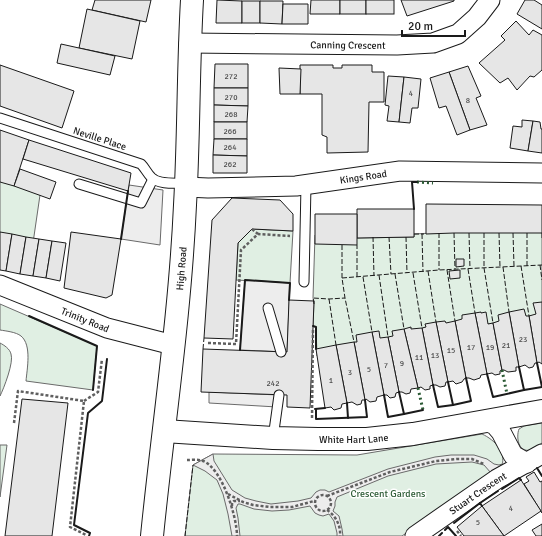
<svg xmlns="http://www.w3.org/2000/svg" width="542" height="536" font-family="Signika,sans-serif">
<rect width="100%" height="100%" fill="#fff"/>
<g fill="#e0efe3" stroke="#6a6a6a">
<path d="M0 169 40 195 33 243 0 233Z"/>
<path d="M542 227V314L317 356 316 327 313 326 314 301 313 298 315 235 357 238 414 237V234Z"/>
<path d="M252 229 293 231 290 283 236 280 238 243Z"/>
<path d="M0 304 97 346 93 390 26 381C27 369 32 345 21 336 16 332 6 331 0 330Z"/>
<path d="M0 343C4 345 10 349 11 354 14 362 4 388 0 396Z"/>
<path d="M542 423V443C539 445 534 449 531 450 518 453 516 437 519 429L524 426Z"/>
<path d="M482 434C495 440 506 452 502 466L402 536H185L193 465 213 454 357 455Z"/>
<path d="M0 445H7L0 497Z"/>
</g>
<g fill="#ededed" stroke="#6a6a6a">
<path d="M129 185 163 190 160 245 121 239Z"/>
<path d="M245 280 290 283 287 352 240 350Z"/>
<path d="M209 392 279 395 277 407 209 403Z"/>
<path d="M213 454 214 461 232 490 245 498 256 501 271 504 298 501 311 498 316 492 320 490H325L329 492 388 469 435 457 451 455H474L487 459 494 464 499 465 502 464V466L491 473 484 465 472 462 436 464 388 476 337 497 335 502V506L333 511 339 516 342 529 343 536H337V533L334 521 329 514 323 516 319 515 315 513 310 506 289 510 272 511 254 509 240 504H238L236 508 238 518 240 536H232L228 514 223 494 217 480 205 471 193 465Z"/>
</g>
<g fill="#e6e6e6" stroke="#1a1a1a">
<path d="M95 0H151L146 22 92 10Z"/>
<path d="M217 0 242 1V23H216Z"/>
<path d="M311 0H340V14H310Z"/>
<rect x="340" y="0" width="26" height="14"/>
<rect x="366" y="0" width="28" height="14"/>
<path d="M401 0H454V1L407 16Z"/>
<path d="M525 0H534L542 5V29L517 14Z"/>
<rect x="242" y="1" width="18" height="22"/>
<path d="M260 1H283L282 24 260 23Z"/>
<path d="M283 4H308V24H282Z"/>
<path d="M87 9 140 21 132 59 79 48Z"/>
<path d="M516 21 529 35 533 30 542 35V70L534 77 530 76 517 90 508 78 500 83 479 63 505 40 501 36Z"/>
<path d="M61 44 115 56 110 75 57 63Z"/>
<path d="M215 64H248V88H214Z"/>
<path d="M0 65 74 91 62 128 0 106Z"/>
<path d="M300 65H333V68H342V65H372V72H384V102H369L368 152 327 153V137L322 135V94H300Z"/>
<path d="M468 66 481 96 476 98 487 125 470 130 449 72Z"/>
<path d="M279 68 301 69 300 94H280Z"/>
<path d="M449 72 470 130 457 135 446 106 439 108 430 78Z"/>
<path d="M388 76 404 77 399 122 387 121 389 106 385 105Z"/>
<path d="M404 77 421 79 418 108H412L410 123 399 122Z"/>
<path d="M214 88H248V106L214 105Z"/>
<path d="M214 105 248 106 247 122H214Z"/>
<path d="M522 120 533 121 528 151 510 148 513 126 522 127Z"/>
<path d="M533 121 540 122 541 129H542V153L528 151Z"/>
<rect x="214" y="122" width="33" height="17"/>
<path d="M0 130 29 140 14 186 0 182Z"/>
<path d="M214 139H247V156L213 155Z"/>
<path d="M29 140 131 173 128 191 23 159Z"/>
<path d="M213 155 247 156V173H213Z"/>
<path d="M20 169 56 182 50 199 14 186Z"/>
<path d="M232 198 280 200 293 214V231L252 229 238 243 233 339 204 338 212 220Z"/>
<path d="M426 204 542 205V233H454L426 234Z"/>
<path d="M357 209H414V237L357 238Z"/>
<path d="M315 214H357V245L315 244Z"/>
<path d="M0 232 12 234 6 271 0 270Z"/>
<path d="M71 232 121 239 112 295 106 298 64 288Z"/>
<path d="M12 234 26 237 20 274 6 271Z"/>
<path d="M26 237 39 239 33 276 20 274Z"/>
<path d="M39 239 52 241 46 278 33 276Z"/>
<path d="M52 241 66 243 60 281 46 278Z"/>
<path d="M456 259H464V266L456 267Z"/>
<path d="M460 270V278L450 279 449 271Z"/>
<path d="M289 300 314 301 310 408 287 407V395L201 392 203 349 287 352Z"/>
<path d="M542 302V364L539 362 537 363 529 316 536 314 533 303Z"/>
<path d="M524 309 526 316H529L537 363H535L533 367 529 368 525 365 519 367 509 312Z"/>
<path d="M481 312V313L486 312 488 324 493 323 502 370 500 371V374L495 375 492 373 487 374 475 313Z"/>
<path d="M509 312 519 367H516V371L508 372 504 370H502L493 323 499 321 498 315Z"/>
<path d="M475 313 487 374 481 375 480 378 474 380 469 378H466L455 321 462 319V315Z"/>
<path d="M445 321 446 323 455 321 466 378 464 379 462 382 456 384 453 381 448 382 436 322Z"/>
<path d="M436 322 448 382H446L445 386 440 387 436 385H433L422 328 426 327 425 324Z"/>
<path d="M411 327V329L422 328 433 385 430 386V389L425 390 421 387 418 388 404 329Z"/>
<path d="M404 329 418 388 411 389 410 393 406 394 402 392H399L388 337 393 336 392 331Z"/>
<path d="M379 331 380 338 388 337 399 392 396 393 395 397 390 398 387 395H384L372 332Z"/>
<path d="M372 332 384 395 377 397 376 401 370 402 366 399 365 400 354 342H357L356 335Z"/>
<path d="M354 342 365 400H362L361 404 357 405 352 402 347 403 336 345Z"/>
<path d="M336 345 347 403 342 404 341 408 334 410 331 407 325 408 316 349Z"/>
<path d="M22 399 68 403 52 536H5Z"/>
<path d="M534 472 540 482 542 481V513L524 484 529 481 526 477Z"/>
<path d="M521 480 541 511 504 536 482 506Z"/>
<path d="M482 506 504 536H464L457 527Z"/>
<path d="M542 524V536H536L532 530Z"/>
</g>
<g fill="none" stroke-linecap="round" stroke-linejoin="round">
<defs>
<g id="service">
<path d="M0 118 141 164C145 168 147 173 151 177 158 185 176 183 186 183"/>
<path d="M79 184 141 203 153 179"/>
<path d="M304 282 306 185"/>
<path d="M268 308 281 352"/>
<path d="M273 438 279 395"/>
</g>
<g id="minor">
<path id="s1" d="M189 43 397 45 433 43 458 34 477 17 490 0"/>
<path id="s2" d="M186 187 208 188 296 186 400 171 542 173"/>
<path id="s3" d="M0 285 107 328 173 345"/>
<path d="M486 421 495 425 501 432 513 455 527 463"/>
<path id="s4" d="M415 536 497 479 542 454"/>
</g>
<g id="tertiary">
<path id="s5" d="M164 431 273 438 318 439H367L413 434 542 411"/>
</g>
<g id="primary">
<path id="s6" d="M152 536C163 426 180 316 185 205 189 137 188 68 192 0"/>
</g>
</defs>
<use href="#service" stroke="#1a1a1a" stroke-width="11"/>
<use href="#minor" stroke="#1a1a1a" stroke-width="21"/>
<use href="#tertiary" stroke="#1a1a1a" stroke-width="24"/>
<use href="#primary" stroke="#1a1a1a" stroke-width="24"/>
<g stroke="#5f5f5f" stroke-width="2.5" stroke-dasharray="3 2" stroke-linecap="butt">
<path d="M252 229 258 234"/>
<path d="M208 343 236 344 241 250 258 234 290 236"/>
<path d="M84 401 98 392 102 359"/>
<path d="M312 418 313 328"/>
<path d="M14 423 18 391 84 401 70 527 86 535V536"/>
<path d="M187 460C192 460 198 459 203 461 222 468 237 517 237 536"/>
<path d="M228 494 243 502 253 505 270 507H292L314 501"/>
<circle cx="323" cy="503" r="8"/>
<path d="M327 496 390 472 436 461 457 459H472L484 464"/>
<path d="M232 506V503L234 501H240"/>
<path d="M327 510C336 516 341 526 340 536"/>
<path d="M457 531 461 536"/>
</g>
<use href="#service" stroke="#fff" stroke-width="9"/>
<use href="#minor" stroke="#fff" stroke-width="19"/>
<use href="#tertiary" stroke="#fff" stroke-width="22"/>
<use href="#primary" stroke="#fff" stroke-width="22"/>
<g stroke="#2b5a34" stroke-width="3" stroke-dasharray="2 3" stroke-linecap="butt">
<path d="M417 182 433 183"/>
<path d="M502 370 507 394"/>
<path d="M418 388 423 410"/>
</g>
<g stroke="#1a1a1a" stroke-width="1" stroke-dasharray="5 2" stroke-linecap="butt">
<path d="M439 233V270"/>
<path d="M454 233 455 269"/>
<path d="M469 233 470 269"/>
<path d="M484 233V268L493 323"/>
<path d="M499 233 500 267"/>
<path d="M513 233 514 266"/>
<path d="M527 233V266"/>
<path d="M542 233V240"/>
<path d="M414 234H424"/>
<path d="M422 234 423 272"/>
<path d="M373 237 374 276"/>
<path d="M389 237 391 274"/>
<path d="M406 237 407 273"/>
<path d="M342 245V278L345 298 354 342"/>
<path d="M540 265 542 280"/>
<path d="M521 266 529 316"/>
<path d="M503 267 509 312"/>
<path d="M468 269 475 313"/>
<path d="M447 270 455 321"/>
<path d="M428 271 436 322"/>
<path d="M413 273 422 328"/>
<path d="M395 274 404 329"/>
<path d="M379 275 388 337"/>
<path d="M357 277V245"/>
<path d="M363 277 372 332"/>
<path d="M342 278 439 270 542 265"/>
<path d="M329 299 336 345"/>
<path d="M314 304 313 298 329 299 345 298"/>
<path d="M203 349 204 338"/>
<path d="M185 536 193 465"/>
</g>
<g stroke="#1a1a1a" stroke-width="2">
<path d="M414 209 412 182H417"/>
<path d="M121 239 128 191"/>
<path d="M29 316 97 346 93 390"/>
<path d="M313 326 316 327V349"/>
<path d="M240 350 245 280 290 283 289 300"/>
<path d="M519 367 524 390 542 387 537 363"/>
<path d="M487 374 493 397 524 390"/>
<path d="M433 385 438 407 453 405 448 382"/>
<path d="M384 395 388 417 404 414 399 392"/>
<path d="M347 403 348 418"/>
<path d="M453 405 471 401 466 378"/>
<path d="M315 409 325 408"/>
<path d="M316 409V419L367 417 365 400"/>
<path d="M404 414 423 410"/>
<path d="M537 468 542 476"/>
<path d="M502 489 519 478 521 480"/>
<path d="M480 503 498 491"/>
<path d="M454 523 480 503 482 506"/>
<path d="M445 530 448 527 456 536"/>
<path d="M89 536 90 533 74 525 88 413 102 401 107 359"/>
<path d="M439 536 442 533"/>
</g>
</g>
<g text-anchor="middle" stroke-width="3" stroke-linejoin="round" paint-order="stroke">
<g font-size="8" fill="#4d4d4d">
<text x="231" y="79">272</text>
<text x="411" y="96">4</text>
<text x="231" y="100">270</text>
<text x="468" y="103">8</text>
<text x="231" y="117">268</text>
<text x="230" y="134">266</text>
<text x="230" y="150">264</text>
<text x="230" y="167">262</text>
<text x="523" y="342">23</text>
<text x="506" y="348">21</text>
<text x="471" y="350">17</text>
<text x="490" y="350">19</text>
<text x="451" y="353">15</text>
<text x="435" y="358">13</text>
<text x="419" y="360">11</text>
<text x="402" y="366">9</text>
<text x="386" y="368">7</text>
<text x="369" y="372">5</text>
<text x="350" y="375">3</text>
<text x="331" y="383">1</text>
<text x="273" y="386">242</text>
<text x="511" y="511">4</text>
<text x="478" y="525">5</text>
</g>
<g font-size="10" fill="#1a1a1a" stroke="#fff">
<text dy="4" stroke="none"><textPath href="#s1" startOffset="159">Canning Crescent</textPath></text>
<text transform="translate(100 138) rotate(18)" y="4">Neville Place</text>
<text dy="4" stroke="none"><textPath href="#s2" startOffset="178">Kings Road</textPath></text>
<text dy="4" stroke="none"><textPath href="#s6" startOffset="269">High Road</textPath></text>
<text dy="4" stroke="none"><textPath href="#s3" startOffset="92">Trinity Road</textPath></text>
<text dy="4" stroke="none"><textPath href="#s5" startOffset="190">White Hart Lane</textPath></text>
<text dy="4" stroke="none"><textPath href="#s4" startOffset="76">Stuart Crescent</textPath></text>
</g>
<g font-size="10" fill="#2b5a34" stroke="#fff">
<text x="388" y="497">Crescent Gardens</text>
</g>
</g>
<path d="M402 30v6h63v-6" fill="none" stroke="#1a1a1a" stroke-width="2"/>
<text x="408" y="30" font-size="12" fill="#1a1a1a" stroke="#ffffff" stroke-width="3" paint-order="stroke">20 m</text>
</svg>
